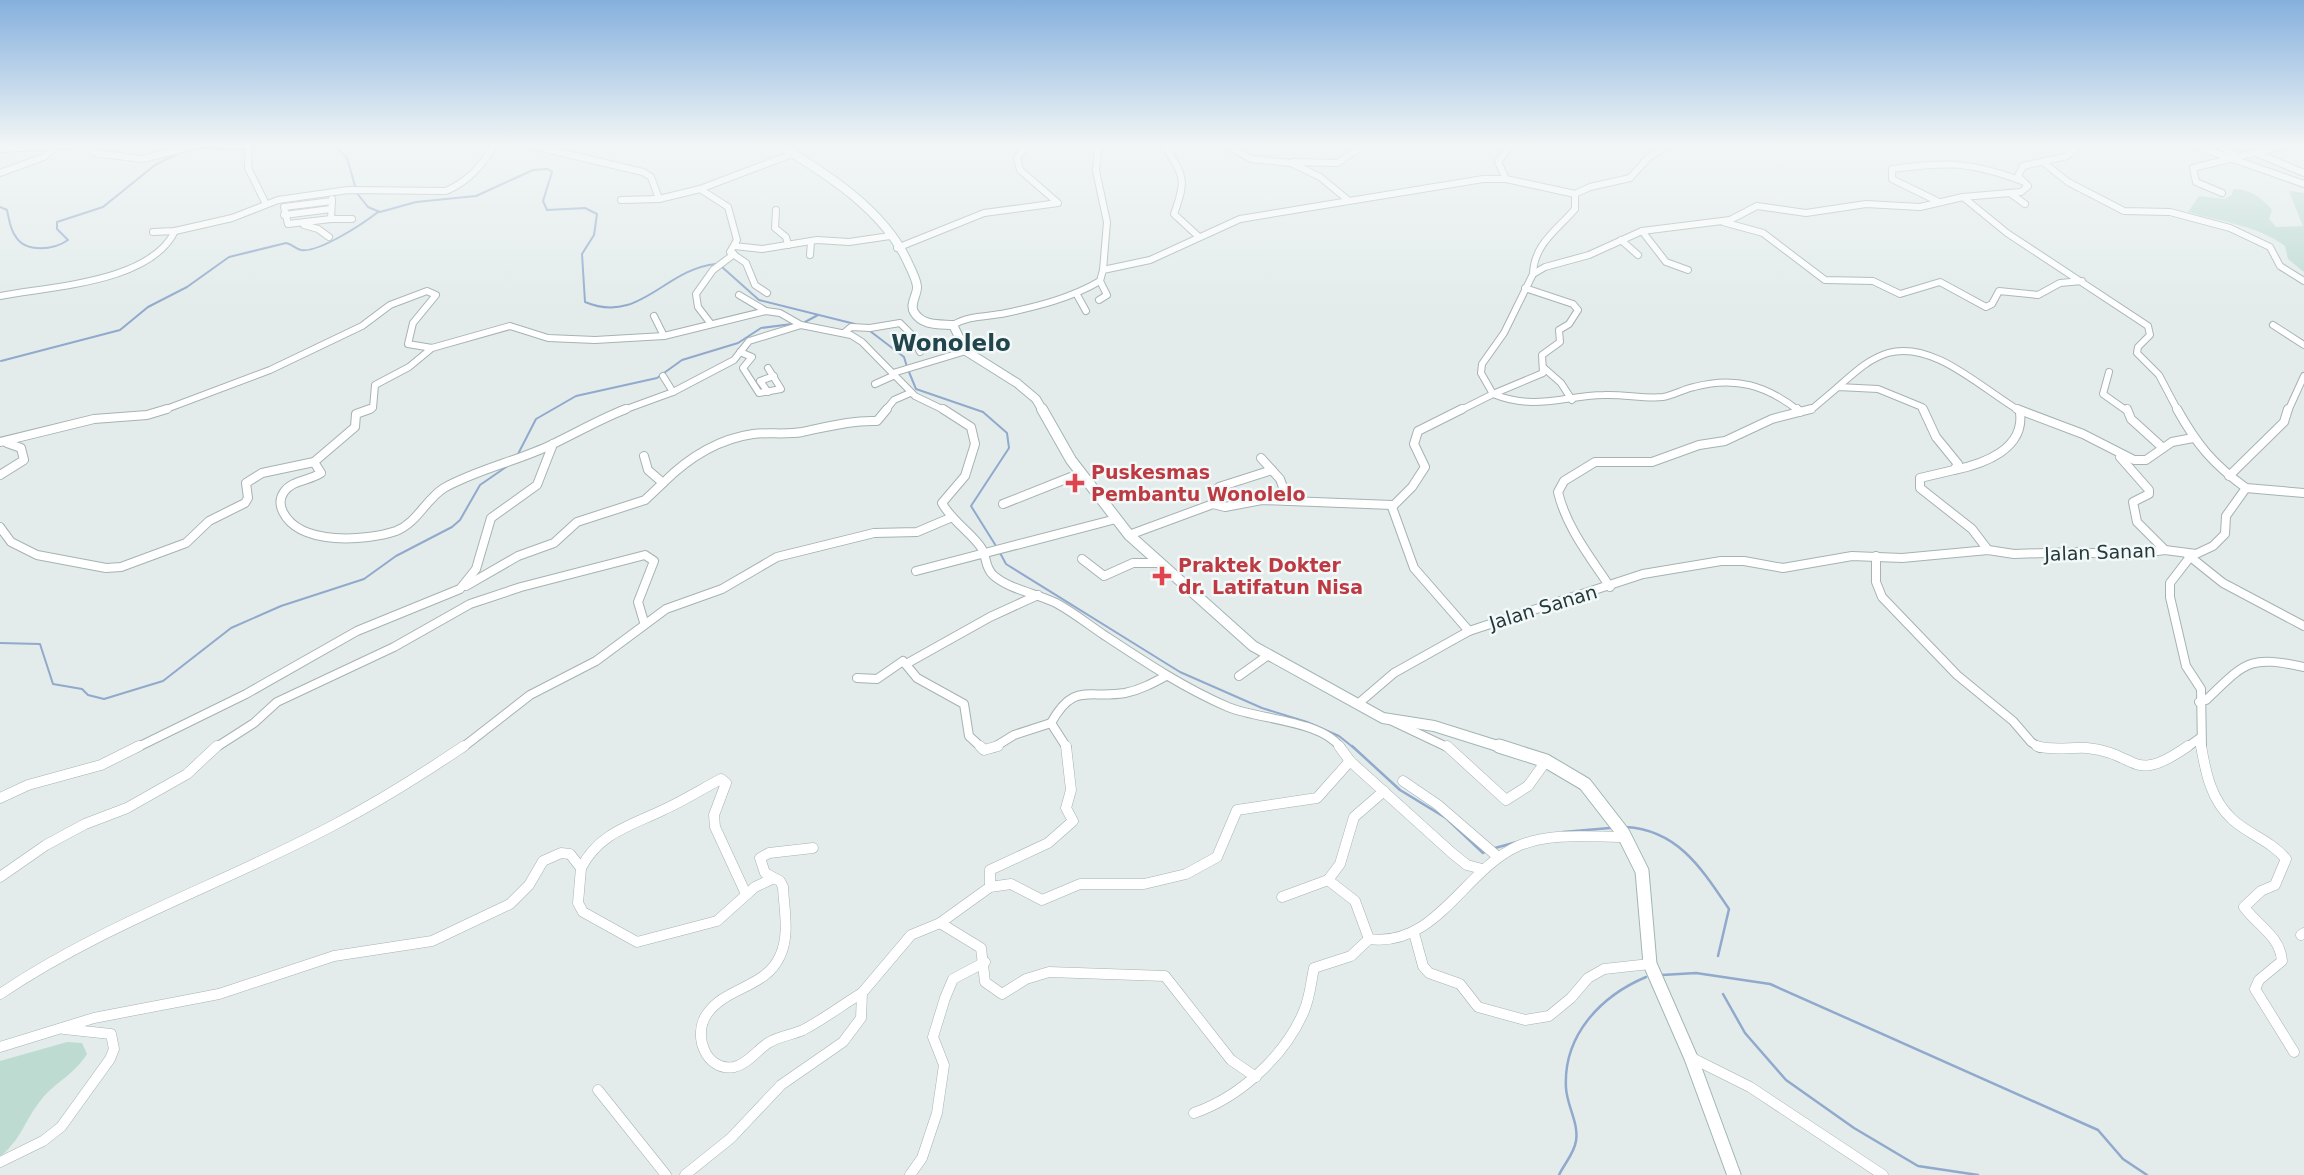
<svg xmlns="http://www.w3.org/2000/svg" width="2304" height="1175" font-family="'DejaVu Sans',sans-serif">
<rect width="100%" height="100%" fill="#e3eceb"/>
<g fill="#bedbd2">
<path d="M2233 189C2250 189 2261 197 2272 210L2269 219 2276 227 2303 226 2289 191 2304 193V272L2288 259 2285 246C2257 225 2221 222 2188 212L2199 196 2224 199 2232 195Z"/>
<path d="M67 1042 82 1043 87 1054C73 1076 56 1081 41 1100 24 1121 23 1137 0 1157V1061Z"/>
</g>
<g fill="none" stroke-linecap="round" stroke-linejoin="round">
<g stroke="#90a9cc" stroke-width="2">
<path d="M334 145 347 158 355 186"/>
<path d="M198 148 245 149"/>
<path d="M250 148 270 145"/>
<path d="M191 150 198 148"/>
<path d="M356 192 368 207 380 212 416 202 476 196 533 170 548 169 552 172 543 201 547 210 585 208 597 214 594 235 582 254 585 302C640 325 664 269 716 264"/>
<path d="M0 207 7 210C9 219 10 230 16 237 26 253 54 250 68 240L57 229V222L103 207 155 165 179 153"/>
<path d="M722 267 759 300 855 324"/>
<path d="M805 322 818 315"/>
<path d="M870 331 904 357 907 367"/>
<path d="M1 361 120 330 148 307 187 287 229 257 286 243C292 244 296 249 301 250 319 253 364 223 378 212"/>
<path d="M909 372 916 389 983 412 1007 433 1009 448 971 506 996 546"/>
<path d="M517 456 536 419 576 396 657 378 682 360 738 343 761 328 792 324"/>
<path d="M999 551 1006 564 1180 672 1262 708 1307 722 1339 736 1354 748"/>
<path d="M0 643 40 644 53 684 82 689 88 695 104 699 163 681 231 628 281 606 364 579 396 556 452 527 460 520 480 485 509 465"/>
</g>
<g stroke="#90a9cc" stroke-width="2.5">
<path d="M1352 746 1400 790 1446 818 1483 853 1487 851"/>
<path d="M1626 827C1678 830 1702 869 1729 909L1718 956"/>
<path d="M1563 832 1610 828"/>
<path d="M1495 848 1517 842"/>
<path d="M1662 975 1696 973 1770 984 2098 1130 2123 1159 2147 1175"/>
<path d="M1723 994 1745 1033 1786 1080 1854 1128 1918 1166 1978 1175"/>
<path d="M1559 1175C1564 1164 1574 1154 1576 1141 1579 1123 1567 1106 1566 1088 1563 1035 1601 996 1646 977"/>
</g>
<defs>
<g id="minor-far2">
<path d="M86 145 95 153 142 159 198 145"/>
<path d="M249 145 248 168 266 204"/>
<path d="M528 145 643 172 651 177 659 199 700 189 792 154"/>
<path d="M1098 145 1096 171 1107 222 1103 270"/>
<path d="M1164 145C1184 177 1187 178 1174 214L1199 237"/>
<path d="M1226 145 1251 159 1291 163 1320 177 1348 200"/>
<path d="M2078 145 2067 156 2023 166 2018 176 2028 186 2021 192 1963 197 2007 233 2148 326 2150 335 2138 347 2137 353 2159 375 2178 411"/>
<path d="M2193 145 2304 184"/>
<path d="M2218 145 2235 155"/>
<path d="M0 149 76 145"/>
<path d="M2256 153 2304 173"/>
<path d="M1293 162 1337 163 1364 145"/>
<path d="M2043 162 2068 182 2124 211 2170 212 2230 228 2270 247 2280 266 2304 281"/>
<path d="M0 173 44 157 55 147"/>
<path d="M1506 179 1498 162 1511 145"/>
<path d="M700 189 728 207 737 240 730 252 746 263 755 285 767 293"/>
<path d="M2010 193 2025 204"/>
<path d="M2222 193 2196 182 2193 168 2286 145"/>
<path d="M332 199 331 219H352"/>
<path d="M621 200 659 199"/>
<path d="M1937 201 1892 179V169C1948 162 1968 161 2022 181"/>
<path d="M776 210 775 228 786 237 788 245"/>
<path d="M284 215 331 209"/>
<path d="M331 219 288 224 284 207 332 201"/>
<path d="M1723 222 1763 233 1825 280 1873 281 1900 294 1940 282 1986 307 1992 304 1999 291 2038 295 2060 283 2082 281"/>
<path d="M304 225 318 229 329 237"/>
<path d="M1642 231 1666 262 1688 270"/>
<path d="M153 232 175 231 232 218 278 200 348 190 446 191C467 182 483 165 494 145"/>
<path d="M1621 240 1638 255"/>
<path d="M734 246 762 249 817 240 849 242 890 236"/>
<path d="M897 248 984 213 1058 203 1020 170 1017 157 1029 145"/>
<path d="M810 255 811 241"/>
<path d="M1533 274C1534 244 1557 230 1575 209V194"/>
<path d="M1076 293 1086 311"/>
<path d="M739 295 766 311"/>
<path d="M0 296C51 286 150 283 175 231"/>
<path d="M1099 300 1107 295 1100 281"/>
<path d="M654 316 664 336"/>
<path d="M711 324 698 307 696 294 713 270 734 254"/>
<path d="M953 325C969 315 988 317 1006 313 1039 306 1071 298 1100 281L1103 270 1150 260 1240 219 1483 179H1506L1575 194 1590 187 1630 178 1648 158 1668 145"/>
<path d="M2273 325 2304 345"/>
<path d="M844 333 851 327 870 328 900 323 911 334 920 352"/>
<path d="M740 352 752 357 743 368 759 393 781 389 768 368"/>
<path d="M1544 368 1561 383 1572 400"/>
<path d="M2109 372 2103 394 2127 411"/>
<path d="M893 373 966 351"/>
<path d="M663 376 673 392"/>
<path d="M875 384 895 375"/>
<path d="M1838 387C1853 374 1868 359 1888 353 1934 340 1983 390 2020 411"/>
<path d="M768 392 760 381 774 376"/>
<path d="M1493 394C1536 411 1562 396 1604 395 1624 394 1644 399 1663 397 1674 395 1684 389 1694 387 1735 376 1766 385 1799 411"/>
<path d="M1493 394 1543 373 1542 355 1560 342 1559 330 1569 324 1578 310 1573 304 1525 288"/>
<path d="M161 411 270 370 362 326 390 305 427 291 436 295 413 323 408 344 432 348 510 326 548 338 595 340 664 336 766 311 780 313 801 325"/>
<path d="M365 411 373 408 375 385 409 367 432 348"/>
<path d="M621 411 673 392 734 360 749 341 801 325 851 335 862 342 915 396 946 411"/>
<path d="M885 411 894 400 910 393"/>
<path d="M1459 411 1493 394 1481 373 1482 364 1504 333 1533 274 1545 267 1589 255 1642 231 1730 220 1757 206 1806 213 1866 204 1920 207 1963 197"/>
<path d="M1804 411 1812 409 1838 387 1878 389 1922 407 1924 411"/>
<path d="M2288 411 2304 376"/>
</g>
<g id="minor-far1">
<path d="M943 409 971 427 975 444 965 476 942 503C952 522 977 537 983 551 987 560 985 567 993 575 1010 590 1036 593 1056 603 1073 612 1089 625 1104 635 1145 662 1184 688 1228 707 1260 720 1321 720 1341 748"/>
<path d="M1462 409 1418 431 1414 444 1425 467 1412 487 1392 507 1414 568 1469 631"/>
<path d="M1797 409 1800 412"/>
<path d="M1923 409 1936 437 1958 464 1954 470 1920 478V488L1972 529 1988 550"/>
<path d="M2017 409 2083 434 2134 460H2146L2172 442 2193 438"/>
<path d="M2127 409 2131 419 2163 448"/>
<path d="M0 442 94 419 147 415 167 409"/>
<path d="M2120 457 2149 490V494L2133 502 2137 522 2165 550"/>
<path d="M1261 458 1280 479 1288 501"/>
<path d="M314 462 355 427 356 414 370 409"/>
<path d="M1954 470C1984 464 2025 449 2020 412"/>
<path d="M0 475 24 460 21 448 7 443"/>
<path d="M2229 476 2284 422 2288 409"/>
<path d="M663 483C687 459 718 439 753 434 769 432 785 435 802 432 827 427 851 420 877 421L887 409"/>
<path d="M2246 488 2304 493"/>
<path d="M1003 504 1081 473"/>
<path d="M1213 504 1216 500 1214 492 1219 487 1272 470"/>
<path d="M0 527 11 542 37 555 106 568 121 567 186 543 209 521 245 503 248 498 246 483 262 473 314 462 321 473C309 481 292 480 284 492 279 499 280 506 283 512 300 546 366 541 396 531 417 523 426 499 444 488 478 469 518 461 553 444 578 432 600 419 626 409"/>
<path d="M1129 535 1213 504 1225 507 1262 500 1392 505"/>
<path d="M2188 555 2223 583 2304 626"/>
<path d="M1876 556V582L1882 597 1957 675 2013 721 2031 742 2040 748H2089"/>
<path d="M2190 557 2170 583V597L2186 666 2201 689 2202 748"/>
<path d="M1082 559 1104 576 1133 563H1159"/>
<path d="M916 571 1116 519"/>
<path d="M466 586 518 556 554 543 577 522 645 500 663 483 648 470 644 456"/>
<path d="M1610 587C1591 558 1566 527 1558 492L1564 481 1595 462H1652L1699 445 1725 441 1772 419 1811 409"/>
<path d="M906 664 990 617 1038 595"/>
<path d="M1239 676 1267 656"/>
<path d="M857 678 877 679 903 661 917 678 964 704 969 736 982 748"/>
<path d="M2199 702 2206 700C2246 662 2248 655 2304 667"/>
<path d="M1359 703 1394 673 1469 631 1643 574 1721 561H1744L1783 568 1852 556 1902 558 1988 550 2014 554 2074 552 2127 555 2165 550 2196 554 2213 546 2225 534 2226 516 2246 488C2213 464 2197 445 2177 409"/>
<path d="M1390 720 1449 748"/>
<path d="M136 748 246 694 357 631 460 589 476 569 491 518 537 485 553 444"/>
<path d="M215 748 254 723 277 702 394 647 470 604 521 587 645 555 654 561 638 602 644 622"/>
<path d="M462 748 530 695 596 661 666 609 722 589 777 557 874 533 917 532 950 518"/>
<path d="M993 748 1014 735 1051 723"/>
<path d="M1067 748 1051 723C1074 682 1087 699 1125 693 1140 690 1153 683 1166 676"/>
<path d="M2186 748 2200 738"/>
</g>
<g id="minor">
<path d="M980 746 984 750 998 746"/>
<path d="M1339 746 1350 761 1452 853 1467 865 1482 869"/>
<path d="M1447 746 1506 800 1528 786 1546 761"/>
<path d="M2037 746C2052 751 2071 747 2087 748 2139 753 2131 786 2188 746"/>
<path d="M2201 746C2206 774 2211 800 2233 820 2250 835 2271 841 2286 859L2275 885 2261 891 2244 907C2258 926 2280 936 2282 961L2259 980 2255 989 2294 1052"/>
<path d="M1403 781 1438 805 1498 857"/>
<path d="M0 798 28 785 101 765 139 746"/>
<path d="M813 848 769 853 760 858 765 873 780 881 783 887C784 909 790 935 780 956 766 988 725 987 707 1014 692 1035 706 1072 734 1067 748 1064 757 1050 768 1043 779 1036 792 1035 803 1030 824 1019 842 1005 862 993"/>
<path d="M581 868C599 833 630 826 663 810 683 801 702 789 721 779L726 783 714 815 715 827 746 894"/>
<path d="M0 877 46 845 85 824 127 808 187 774 217 746"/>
<path d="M1328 880 1355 901 1369 939C1436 948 1464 870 1518 846 1551 832 1591 837 1625 837"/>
<path d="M990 887V870L1048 843 1073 821 1066 808 1071 790 1066 746"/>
<path d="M1282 897 1328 880 1340 864 1354 817 1384 791"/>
<path d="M940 923 981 948 985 982 1002 994 1026 979 1049 972 1165 976 1231 1060 1256 1077"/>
<path d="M1414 933 1423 966 1429 973 1460 984 1478 1007 1525 1020 1549 1016 1571 998 1588 978 1604 969 1650 964"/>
<path d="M2301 935 2304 933"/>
<path d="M0 994C104 924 222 884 332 826 378 802 421 775 464 746"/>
<path d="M0 1047 94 1018 219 994 334 956 432 941 510 904 529 885 543 861 561 853 570 854 581 868 578 903 583 912 637 942 717 921 755 887 774 878"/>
<path d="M1692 1058 1750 1087 1883 1175"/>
<path d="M598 1090 666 1175"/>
<path d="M1194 1113C1240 1097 1285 1056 1304 1011 1310 997 1311 982 1314 968L1351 956 1369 939"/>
<path d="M0 1162 43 1141 61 1127 110 1059 114 1049 111 1034 64 1029"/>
<path d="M685 1175 731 1138 781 1085 843 1042 861 1018 862 993 911 935 940 923 990 887 1011 884 1042 900 1080 884H1144L1186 874 1217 857 1237 810 1317 798 1350 761"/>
<path d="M910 1175 922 1158 937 1113 944 1065 933 1037 945 998 953 979 985 962"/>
</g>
<path id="secondary-far2" d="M779 145C827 174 886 211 909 265 912 271 916 279 917 286 918 294 909 304 914 312 922 326 939 324 953 325L966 351 1017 383 1036 399 1043 411"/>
<path id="secondary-far1" d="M1042 409 1071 460 1129 535 1253 646 1383 718 1434 726 1504 748"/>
<path id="secondary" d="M1499 746 1546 761 1585 784 1623 833 1642 871 1650 964 1691 1058 1734 1175"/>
</defs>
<use href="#minor-far2" stroke="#a6b2b3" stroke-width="8"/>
<use href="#minor-far1" stroke="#a6b2b3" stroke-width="10"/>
<use href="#minor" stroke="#a6b2b3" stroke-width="11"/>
<use href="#secondary-far2" stroke="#a2b5b6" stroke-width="10"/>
<use href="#secondary-far1" stroke="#a2b5b6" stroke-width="12"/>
<use href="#secondary" stroke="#a2b5b6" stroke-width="15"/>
<use href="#minor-far2" stroke="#fff" stroke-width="6"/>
<use href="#minor-far1" stroke="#fff" stroke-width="8"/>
<use href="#minor" stroke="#fff" stroke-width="10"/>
<use href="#secondary-far2" stroke="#fff" stroke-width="8"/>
<use href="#secondary-far1" stroke="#fff" stroke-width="10"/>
<use href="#secondary" stroke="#fff" stroke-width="13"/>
</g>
<linearGradient id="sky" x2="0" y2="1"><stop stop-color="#85b0dd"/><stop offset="0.47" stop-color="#f2f6f6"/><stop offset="1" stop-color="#f2f6f6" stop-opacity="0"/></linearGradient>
<rect width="2304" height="309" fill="url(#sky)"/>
<g fill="#e0444e" stroke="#f3f8f8" stroke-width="2.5">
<path d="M1071.5 472.5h7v7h7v7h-7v7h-7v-7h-7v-7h7z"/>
<path d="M1158.5 565.5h7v7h7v7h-7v7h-7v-7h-7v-7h7z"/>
</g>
<g text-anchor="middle" stroke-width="5" stroke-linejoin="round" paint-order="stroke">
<g font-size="19" font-weight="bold" fill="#be3a42" stroke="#f3f8f8" text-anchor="start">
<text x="1091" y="479">Puskesmas<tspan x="1091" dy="22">Pembantu Wonolelo</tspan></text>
<text x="1178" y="572">Praktek Dokter<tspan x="1178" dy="22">dr. Latifatun Nisa</tspan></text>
</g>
<g font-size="19" fill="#24383b" stroke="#f3f8f8">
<text transform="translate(2100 552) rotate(-2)" y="7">Jalan Sanan</text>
<text transform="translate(1543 607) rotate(-17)" y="7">Jalan Sanan</text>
</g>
<g font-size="23" font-weight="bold" fill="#22444c" stroke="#f3f8f8">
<text x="951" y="351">Wonolelo</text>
</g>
</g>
</svg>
